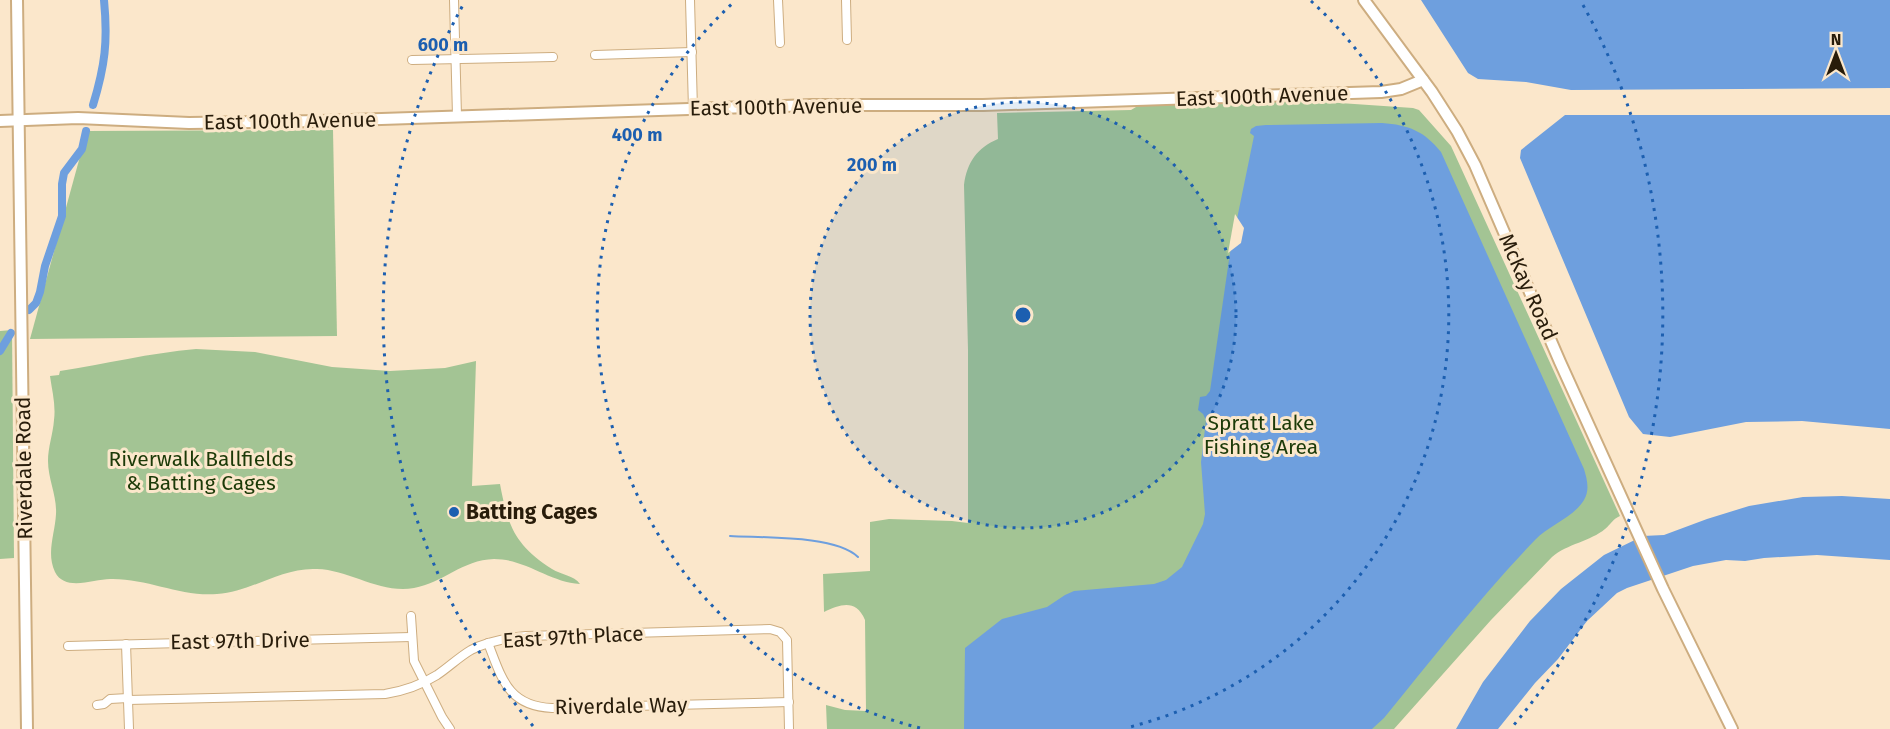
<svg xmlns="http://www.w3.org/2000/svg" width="1890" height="729" font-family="'Fira Sans',sans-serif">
<rect width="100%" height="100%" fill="#fbe7cb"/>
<g fill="#a3c494">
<path d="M1281 99 1413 108 1419 110 1451 146 1620 516C1613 519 1611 524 1605 529 1591 541 1567 544 1552 557L1491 620 1394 729H827L826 705 845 710 866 711 865 620C856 599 841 604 824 612L823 574 870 571V522L889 519 952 521 968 523V350L964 185C967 162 977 148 998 139L997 113 1131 110 1141 104Z"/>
<path d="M333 130 337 336 30 339 87 131Z"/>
<path d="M12 330 14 558 0 559V331Z"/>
<path d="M196 349 255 352 332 367 390 371 445 368 476 361 472 486 500 484C508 527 515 545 552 569 561 575 574 575 580 584 549 582 526 559 494 559 462 560 443 583 414 588 380 594 350 570 317 569 281 567 252 592 217 594 180 597 147 578 110 579 94 579 65 592 55 572 46 553 55 534 56 514 57 496 48 479 48 461 48 447 53 434 54 420 56 405 52 391 50 376L59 375 60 371C105 364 150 353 196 349Z"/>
</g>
<g fill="#6e9fde">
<path d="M1421 0H1890V88L1571 90 1526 82 1478 79 1468 73Z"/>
<path d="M1565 115H1890V429L1802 421 1746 422 1670 437 1643 434 1629 417 1520 158 1521 150Z"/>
<path d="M1382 123C1409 125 1424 131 1441 152L1584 469C1587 479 1590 490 1584 500 1573 518 1549 525 1535 540 1481 596 1433 658 1384 718L1372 729H964L965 648 1002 619 1047 607 1065 595 1074 591 1154 584 1166 580 1182 567 1203 524 1205 514 1201 462 1206 420 1203 414 1198 410 1200 397 1206 396 1210 391 1230 253 1254 136 1250 133 1251 129 1256 126 1266 125Z"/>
<path d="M1842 496 1890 499V560L1817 555 1764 558 1745 561 1726 560 1693 566 1627 588 1617 593 1587 621 1558 659 1535 683 1498 729H1456L1483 682 1530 621 1561 589 1604 555 1643 536 1664 535 1707 519 1749 506 1803 497Z"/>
</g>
<path fill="#fbe7cb" d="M1235 214 1244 228 1241 243 1228 253Z"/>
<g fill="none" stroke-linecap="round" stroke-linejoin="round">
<path stroke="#6e9fde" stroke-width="2" d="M730 536C762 538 835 535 858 557"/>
<g stroke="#6e9fde" stroke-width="8">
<path d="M93 105C105 66 108 41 104 0"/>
<path d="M29 310 36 303 40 292 45 266 62 216V184L64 173 82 149 86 131"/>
<path d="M0 351 11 333"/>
</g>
<defs>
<g id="street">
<path d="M454 0 457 116"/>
<path d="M690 0 693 109"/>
<path d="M778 0 780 43"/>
<path d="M846 0 847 40"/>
<path d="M595 55 692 52"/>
<path d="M412 60 553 57"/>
<path d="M411 616 414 661 442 717 450 729"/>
<path d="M488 643C502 679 508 706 552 708L789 702"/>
<path d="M126 644 129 729"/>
<path d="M68 646 411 637"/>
<path d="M128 700 385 694C404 691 421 685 437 675 449 667 459 657 471 650 488 641 507 638 526 636L770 629 780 632 787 640 789 729"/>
<path d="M97 705 104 704 110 699 128 698"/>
</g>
<g id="secondary">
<path d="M17 0 27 729"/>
<path d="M1364 0 1432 92 1457 131 1475 165 1560 362 1663 589 1732 729"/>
<path d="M0 121 78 118 189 123 321 121 812 105H983L1381 92 1401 89 1423 80"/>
</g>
</defs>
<use href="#street" stroke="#cdad80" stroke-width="10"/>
<use href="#secondary" stroke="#cdad80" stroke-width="14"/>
<use href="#street" stroke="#fff" stroke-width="8"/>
<use href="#secondary" stroke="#fff" stroke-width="10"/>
</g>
<circle cx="1023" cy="315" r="213" fill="#1c5fb0" fill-opacity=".12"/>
<g fill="none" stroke="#1c5fb0" stroke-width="3" stroke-dasharray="3 6">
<circle cx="1023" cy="315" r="213"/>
<path d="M920 728A426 426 0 0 1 735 1M1311 1A426 426 0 0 1 1126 728"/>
<path d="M533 726A640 640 0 0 1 463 5M1583 5A640 640 0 0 1 1513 726"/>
</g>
<circle fill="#1c5fb0" stroke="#fbe7cb" stroke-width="2" cx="454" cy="512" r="6"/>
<g text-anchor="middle" stroke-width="6" stroke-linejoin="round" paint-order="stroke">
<g font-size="21" fill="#281c0a" stroke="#fbe7cb">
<text transform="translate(1262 96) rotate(-2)" y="7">East 100th Avenue</text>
<text transform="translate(776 107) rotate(-1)" y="7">East 100th Avenue</text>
<text transform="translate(290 121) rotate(-1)" y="7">East 100th Avenue</text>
<text transform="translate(1528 287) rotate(66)" y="7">McKay Road</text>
<text transform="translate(24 468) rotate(-91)" y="7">Riverdale Road</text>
<text transform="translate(573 637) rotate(-3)" y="7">East 97th Place</text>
<text transform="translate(240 641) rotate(-1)" y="7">East 97th Drive</text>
<text transform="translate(621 706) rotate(-1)" y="7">Riverdale Way</text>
</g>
<g font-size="21" fill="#1c3a08" stroke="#fbe7cb">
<text x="1261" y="430">Spratt Lake<tspan x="1261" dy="24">Fishing Area</tspan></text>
<text x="201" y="466">Riverwalk Ballfields<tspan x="201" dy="24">&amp; Batting Cages</tspan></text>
</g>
<g font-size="21" font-weight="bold" fill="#281c0a" stroke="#fbe7cb" text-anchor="start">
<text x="466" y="519">Batting Cages</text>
</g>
</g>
<circle cx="1023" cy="315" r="9" fill="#1c5fb0" stroke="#fbe7cb" stroke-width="3"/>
<g font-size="18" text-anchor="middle" font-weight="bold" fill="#1c5fb0" stroke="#fbe7cb" stroke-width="6" stroke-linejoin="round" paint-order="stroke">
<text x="443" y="51">600 m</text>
<text x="637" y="141">400 m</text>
<text x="872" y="171">200 m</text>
</g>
<g transform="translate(1836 54)" stroke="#fbe7cb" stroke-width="4.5" paint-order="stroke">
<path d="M0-4.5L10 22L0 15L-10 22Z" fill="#281c0a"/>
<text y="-9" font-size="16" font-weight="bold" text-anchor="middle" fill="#281c0a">N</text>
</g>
</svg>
